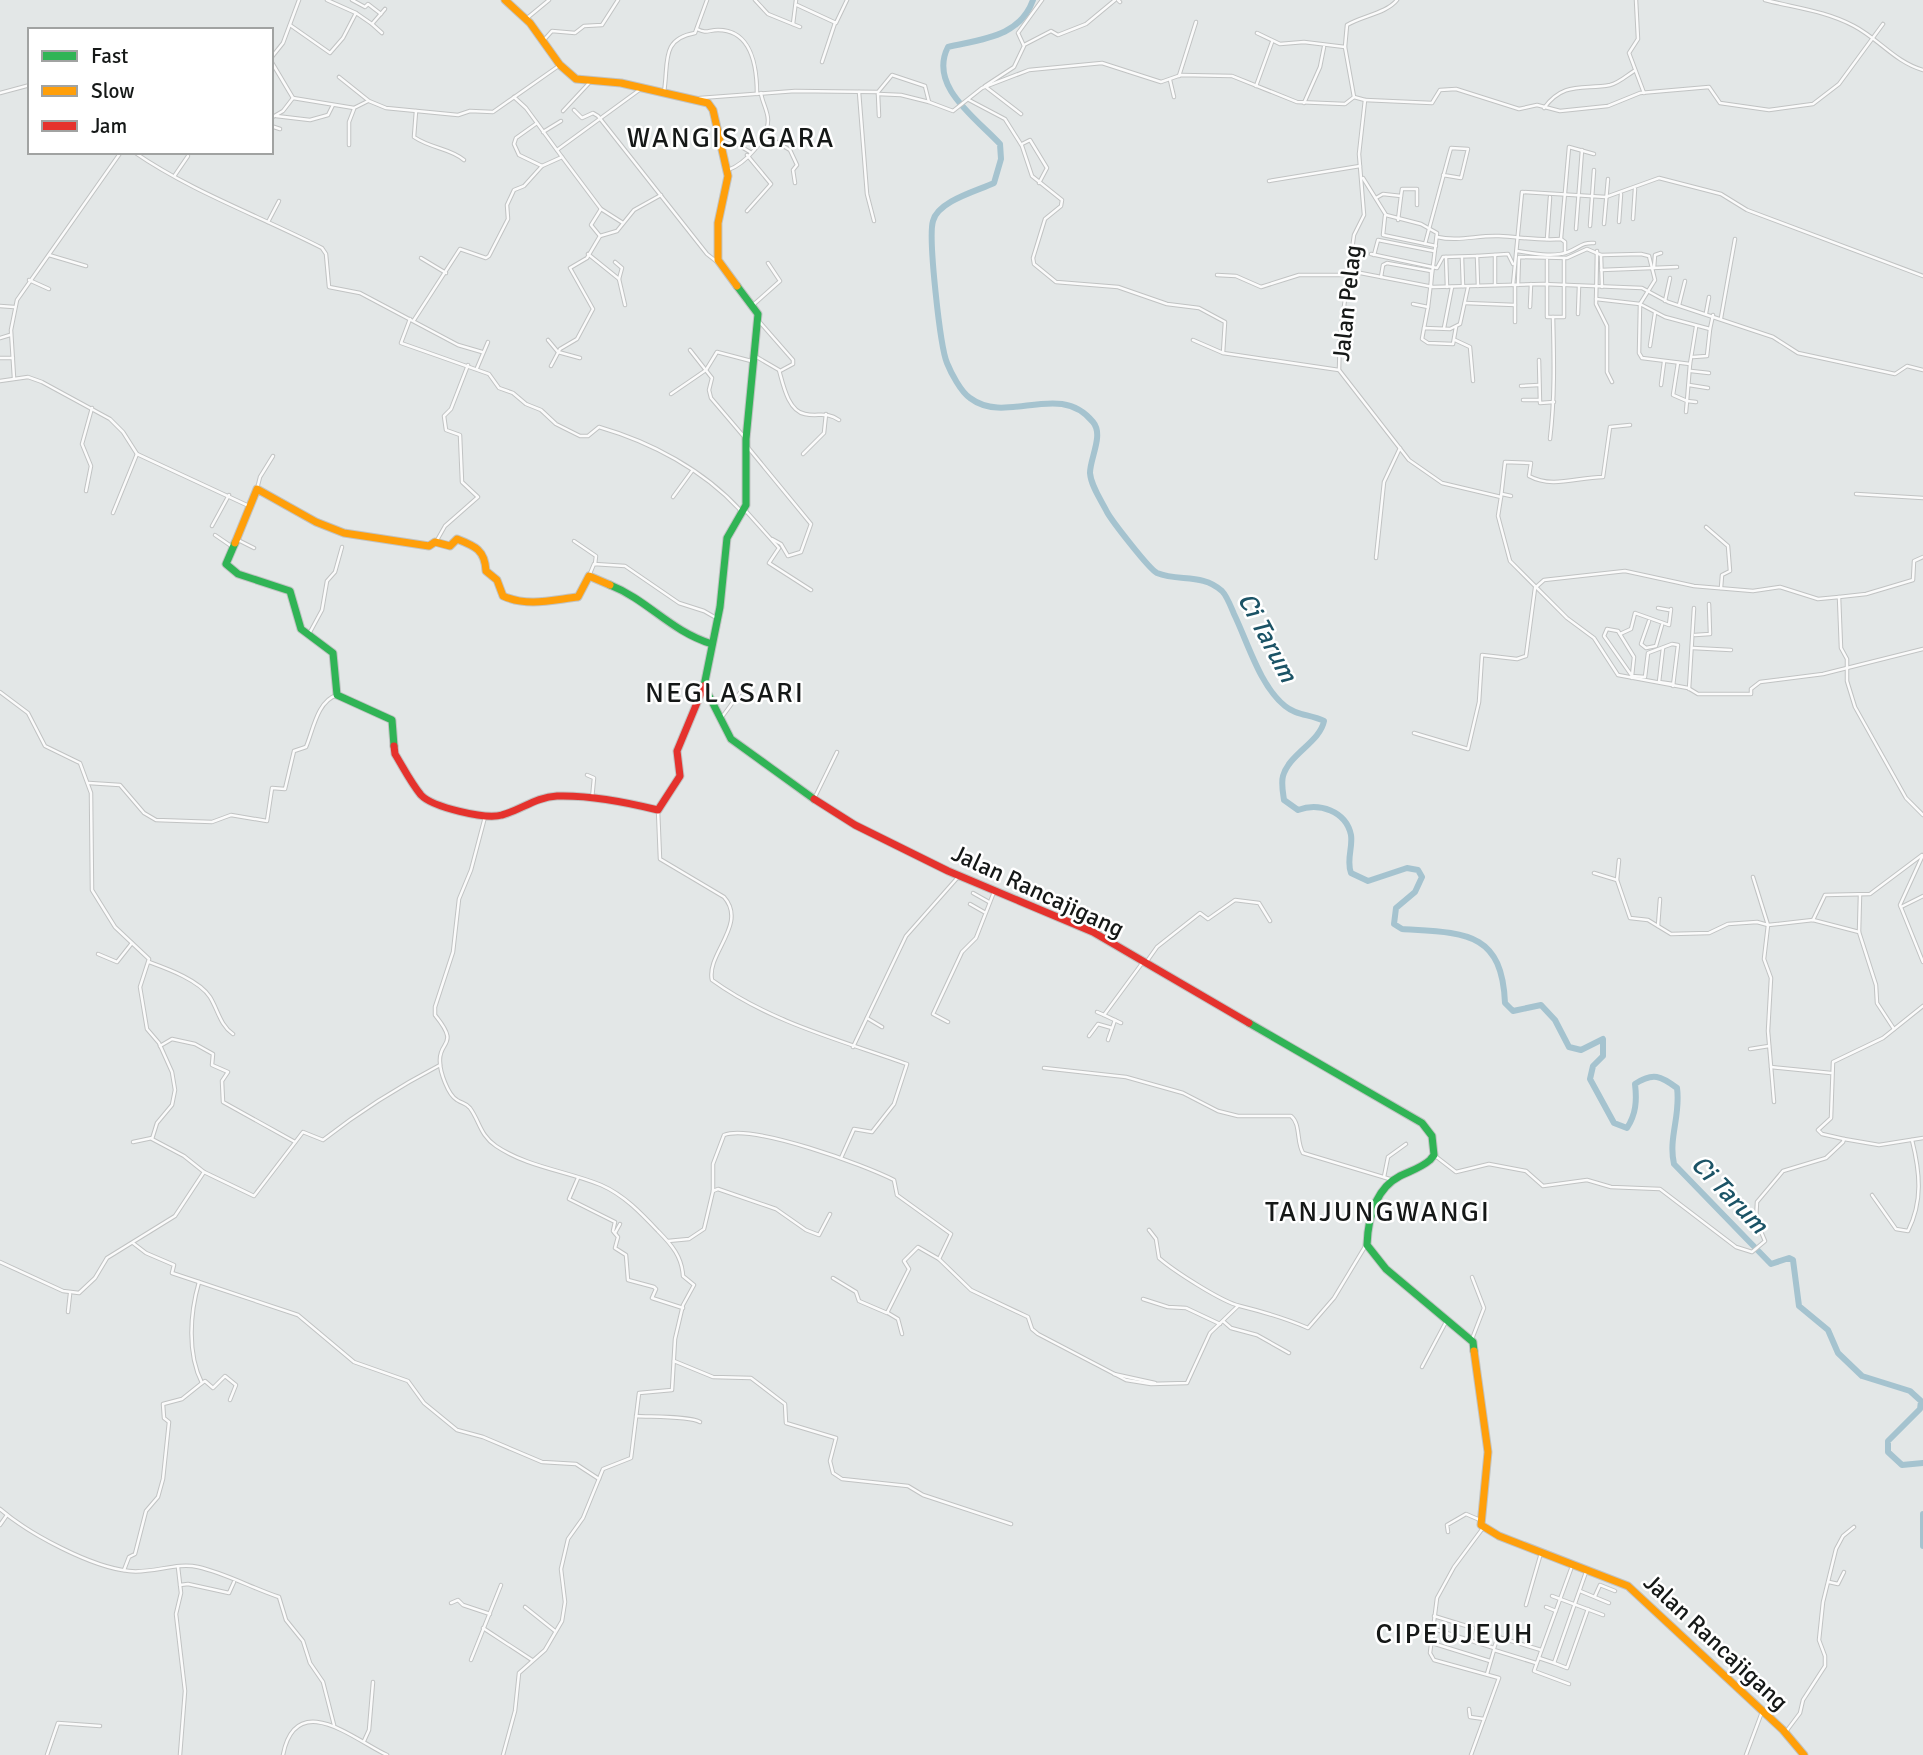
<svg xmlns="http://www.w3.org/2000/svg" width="1923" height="1755" font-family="Signika,sans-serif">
<rect width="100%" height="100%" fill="#e3e7e7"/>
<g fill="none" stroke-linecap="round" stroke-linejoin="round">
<g stroke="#a5c3cf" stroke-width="6">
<path d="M1033 0C1020 37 982 39 948 47 928 86 976 118 1000 144L1001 159 994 183C977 191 938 201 933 221 928 237 940 346 947 363 951 373 961 392 970 398 1007 426 1059 380 1093 422 1104 435 1090 458 1090 473 1091 486 1101 500 1107 512 1112 521 1149 569 1157 573 1179 582 1202 573 1222 591 1227 596 1231 607 1234 614 1248 643 1260 686 1285 706 1297 716 1310 714 1324 721 1320 742 1289 754 1283 776 1281 783 1283 793 1284 800L1298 810C1319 802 1346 811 1351 835 1353 848 1346 860 1351 873L1368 881 1407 868 1418 870 1422 877 1415 892 1396 908 1394 924 1402 929C1463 933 1502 930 1505 1003L1513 1011 1541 1005 1555 1020 1569 1047 1581 1050 1603 1039V1056L1593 1066 1590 1079 1614 1123 1627 1128C1636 1114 1637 1101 1635 1084 1653 1072 1661 1076 1677 1088 1681 1115 1668 1138 1674 1164L1771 1264 1789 1258 1793 1260 1799 1306 1828 1330 1838 1353 1862 1376 1910 1391 1921 1401 1920 1409 1888 1441V1452L1902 1465 1923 1463"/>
<path d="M1923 1514V1546"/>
</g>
<defs>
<g id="street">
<path d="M327 0 356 13"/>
<path d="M352 0 365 7 368 4 381 14"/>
<path d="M755 0 768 14 800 27"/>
<path d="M1118 0 1120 2"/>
<path d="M1636 0 1638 39 1629 53 1644 93"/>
<path d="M1765 0C1796 8 1826 11 1854 26 1879 39 1895 62 1923 70"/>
<path d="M797 5 836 23 847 0"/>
<path d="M526 19 549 0"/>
<path d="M372 24 382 33"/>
<path d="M793 24 796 0"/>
<path d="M290 25 330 53 343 38 356 13 372 24 385 9"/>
<path d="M697 29C707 34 708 30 718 30 752 30 757 68 757 94"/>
<path d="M1257 33 1280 44 1304 42 1345 47"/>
<path d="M543 41 552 31 575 33 584 26 602 25 618 0"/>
<path d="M1024 45 1051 31 1058 35 1086 24 1115 0"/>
<path d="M271 58 283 43 299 0"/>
<path d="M271 61 293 98"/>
<path d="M822 62 835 23"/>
<path d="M1179 76 1196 22"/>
<path d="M339 77 369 101 386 108 458 115 470 111 493 112 560 65"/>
<path d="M1170 80 1174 97"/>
<path d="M985 86 1014 67 1024 46 1018 33 1042 0"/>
<path d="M1256 86 1272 42"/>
<path d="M986 87 1021 114"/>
<path d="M664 92C669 63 660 39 695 33L707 0"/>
<path d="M859 92 867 194 874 221"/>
<path d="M0 93 30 85"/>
<path d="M878 94 901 95 929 102"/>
<path d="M878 94 879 116"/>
<path d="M1354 97 1365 100 1359 154 1364 215 1354 235 1340 335 1339 370 1409 460 1442 483 1501 497 1498 516 1510 561 1567 618 1594 638 1618 675 1688 688 1698 694H1751V689L1760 682 1823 674 1923 649"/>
<path d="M700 98 795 91 878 92 892 75 925 86 929 102 953 111 982 88 1029 70 1102 63 1161 82 1181 75 1232 76 1297 102 1345 104 1354 97 1345 47 1347 25C1362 16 1387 13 1397 0"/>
<path d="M969 100 1005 119 1022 146 1032 176 1062 200 1061 206 1045 219 1033 258 1034 264 1056 282 1118 287 1167 304 1199 308 1225 322 1223 353"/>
<path d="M1365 100 1432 103 1440 90 1456 89 1519 109 1537 105 1560 111 1608 106 1640 93 1709 87 1720 103 1769 110 1813 104 1839 84 1883 24"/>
<path d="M1304 103 1320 67 1324 47"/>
<path d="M1544 108C1564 81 1583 90 1610 85 1619 83 1626 76 1634 71"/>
<path d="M574 110 582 118 593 113 598 116 707 254 721 265"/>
<path d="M416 111 414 137C432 149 450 148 464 160"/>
<path d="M563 111 591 81"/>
<path d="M276 116 310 120 328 115 333 105"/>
<path d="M271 118 283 111 293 98 354 108 368 101"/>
<path d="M537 123 516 138 514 144 519 155 542 166"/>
<path d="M271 126 280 129"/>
<path d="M543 132 561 121"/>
<path d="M765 135 790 150 797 165 793 170 795 183"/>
<path d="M1022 144 1030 140 1047 168 1039 183"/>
<path d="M349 145V122L354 109"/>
<path d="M721 145 735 143 750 152"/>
<path d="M557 150 642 88"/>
<path d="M134 152C192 192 260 216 322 248L326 254 329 287 360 293 458 345 482 352"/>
<path d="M747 155 771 184 747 211"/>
<path d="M562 157 601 209 623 223"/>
<path d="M728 170C745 164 768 139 768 120 768 111 762 102 761 93"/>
<path d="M175 175 188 156"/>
<path d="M1363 178 1386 215 1421 224 1437 233 1428 307"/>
<path d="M1269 181 1360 166"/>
<path d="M1401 196 1402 189H1417V205"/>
<path d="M1376 198 1383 194 1401 196 1398 220"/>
<path d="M1385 216 1383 235 1436 246"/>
<path d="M1633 219 1635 189"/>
<path d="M268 222 279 201"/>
<path d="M1619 222 1621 194"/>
<path d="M1604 224 1608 179"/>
<path d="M1590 226 1594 170"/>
<path d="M1576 229 1582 150"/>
<path d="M600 236 591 225 601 209"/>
<path d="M1437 237C1459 242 1477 235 1499 236 1520 237 1539 241 1561 239L1565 242V253"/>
<path d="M1561 238 1569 147 1594 154"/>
<path d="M1547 239 1550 197"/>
<path d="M1425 244 1449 155 1451 148 1468 149 1461 178 1443 175"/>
<path d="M1517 251C1532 253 1553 258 1568 252 1579 248 1582 242 1594 243"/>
<path d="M1597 251 1596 304 1607 326V372L1612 382"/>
<path d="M588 254 619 279 625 305"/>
<path d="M1371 254 1437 268 1443 257 1477 256"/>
<path d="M49 255 86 266"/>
<path d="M1374 255 1378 240 1434 251"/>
<path d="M1495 255V284"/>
<path d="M1601 255 1641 254 1649 256 1655 280 1640 304 1639 353 1642 358 1690 364 1696 327"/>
<path d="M1446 257 1447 287"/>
<path d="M421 258 446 273"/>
<path d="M1462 258 1463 286"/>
<path d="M1547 260V317H1553C1554 358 1555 398 1550 439"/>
<path d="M615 262 622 268 619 279"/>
<path d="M1654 268 1655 255 1661 253"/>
<path d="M1601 270 1677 267"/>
<path d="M1350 271 1433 287 1543 284 1642 288 1668 302 1773 337 1798 353 1895 374 1907 366 1923 370"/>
<path d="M1217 275 1236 276 1261 287 1299 275H1349"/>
<path d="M1381 277 1383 265 1387 263 1431 271V286"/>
<path d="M29 280 49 289"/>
<path d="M1513 285 1522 192 1606 197 1659 178 1721 194 1747 210 1923 276"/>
<path d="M1515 285V322"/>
<path d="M1518 285 1519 257 1567 258 1587 249 1601 255 1602 287"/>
<path d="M1478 286 1477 256 1508 254 1513 264"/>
<path d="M1596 299 1640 304 1665 317 1710 329 1713 315"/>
<path d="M1665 301 1670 278"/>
<path d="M1465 303 1515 305"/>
<path d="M1413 304 1428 307 1424 328"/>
<path d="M753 305 780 281 768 263"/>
<path d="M1679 305 1685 281"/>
<path d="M0 306 14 307"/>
<path d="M1530 307 1531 284"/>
<path d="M1706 313 1709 297"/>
<path d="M1578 314 1579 286"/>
<path d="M1553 317H1564V258"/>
<path d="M1721 318 1735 239"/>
<path d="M410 319 401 343 489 374 499 388 513 393 526 404 541 410 556 424 580 436H588L599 427C651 442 704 470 741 511"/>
<path d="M414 320 460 249 486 258 489 256 508 219 507 205 514 190 524 186 542 166 562 157 526 108 514 97"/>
<path d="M758 320 793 360V364L780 371"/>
<path d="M1456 327 1453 344 1428 343 1422 339 1424 328 1450 329 1460 324 1468 287"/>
<path d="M1444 328 1452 287"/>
<path d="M0 338 10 335"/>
<path d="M548 340 558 352 580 358"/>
<path d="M1193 340 1223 353 1339 370"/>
<path d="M1455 340 1470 347 1473 381"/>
<path d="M1650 346 1655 313"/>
<path d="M690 350 712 378 709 390 711 398 746 439"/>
<path d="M755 356 779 370C783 384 788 411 805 414 818 417 826 411 839 420"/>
<path d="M1693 357 1707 356 1710 329"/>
<path d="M0 358H13"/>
<path d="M1539 360 1540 403 1554 402"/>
<path d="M1678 363 1673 395 1687 401 1686 412"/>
<path d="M1690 364 1687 401 1696 402"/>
<path d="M551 366 560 349 577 339 593 309 570 268 587 258 600 236 617 231 634 210 661 195"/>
<path d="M477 368 488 342"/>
<path d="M1691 371 1709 373"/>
<path d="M14 378 11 330 17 300 121 152"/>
<path d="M0 381 28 377 42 382 110 419 123 432 137 454 251 507"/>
<path d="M1661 385 1664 362"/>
<path d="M1689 385 1708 388"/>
<path d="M1521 386 1539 385"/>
<path d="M671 394 706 370 717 352 755 362"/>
<path d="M1523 400H1539"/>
<path d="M746 445 811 524 801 552 788 556 781 544 772 539"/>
<path d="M803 454 824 433 826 414"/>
<path d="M257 489 260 477 273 456"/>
<path d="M86 491 91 466 82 444 92 408"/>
<path d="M1502 494 1511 496"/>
<path d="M1856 494 1923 498"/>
<path d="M673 497 692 471"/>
<path d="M1501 497 1505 462 1531 463 1529 476C1553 489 1577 477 1603 477L1610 427 1630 425"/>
<path d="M745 510 779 548 769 563 811 590"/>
<path d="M113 513 137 454"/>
<path d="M212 526 229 495"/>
<path d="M1706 527 1728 546 1730 571 1722 575 1721 588"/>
<path d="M215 535 234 548"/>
<path d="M238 540 254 548"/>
<path d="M574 541 596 556 595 564"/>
<path d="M436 542 445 526 478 497 462 482 460 435 446 430 444 416 451 409 468 365"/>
<path d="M1376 558 1384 482 1400 448"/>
<path d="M589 576 594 564 625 566 679 603 704 611 718 619"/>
<path d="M1839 597 1866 594 1913 580 1914 561 1923 557"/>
<path d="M1658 608 1669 610"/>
<path d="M1649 621 1641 644 1646 648 1656 646 1662 625"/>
<path d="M309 634 322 610 327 581 335 572 342 547"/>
<path d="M1620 634 1631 629 1635 613 1669 625 1671 609"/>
<path d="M1695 635 1710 634 1709 604"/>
<path d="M1663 648 1659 682 1673 684"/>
<path d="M1693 648 1731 650"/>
<path d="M1632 678V676L1634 657 1618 631 1607 629 1604 636 1632 676 1645 677 1648 653 1672 644 1678 645 1673 686"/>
<path d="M1689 689 1694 608"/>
<path d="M0 692 28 713 45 746 80 763 91 793 92 890 115 927 149 959 140 987 147 1029 159 1043 172 1072 175 1090 172 1105 157 1123 152 1139 184 1156 204 1172 254 1196 303 1132 323 1140C360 1111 398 1087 440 1065"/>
<path d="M722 717 747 683"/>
<path d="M1414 733 1468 749 1479 702 1482 655 1517 659 1526 656 1535 588 1544 580 1625 571 1694 586 1753 591 1780 587 1818 599 1839 597 1841 648 1847 659V681L1855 707 1906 798 1923 815"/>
<path d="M587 775 594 778 592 799"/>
<path d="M89 783 120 785 144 813 156 820 212 822 231 815 267 821 272 788 285 789 294 751 306 747C313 731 317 701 337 695"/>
<path d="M814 799 837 752"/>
<path d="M658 810 660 859 724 897C748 924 706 954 712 980 770 1022 840 1040 907 1064L894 1104 872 1132 854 1129 841 1158"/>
<path d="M485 817 471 870 459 899 453 952 435 1007V1015C461 1047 438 1040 440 1062 440 1072 448 1095 457 1100 463 1104 465 1102 470 1108 480 1122 480 1135 496 1146 527 1167 567 1171 601 1185 624 1195 641 1213 658 1231 672 1245 682 1257 683 1276L694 1285 683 1305 675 1339 672 1390 639 1393 631 1458 603 1469 583 1518 568 1539 561 1569 565 1602 562 1621 545 1650 519 1673 515 1711 503 1755"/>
<path d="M1922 857 1900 905 1923 962"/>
<path d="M1594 873 1617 880 1630 918 1648 920 1671 934 1709 933 1728 924 1757 922 1768 925 1813 920 1859 932 1876 985 1877 1003 1894 1029"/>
<path d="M1753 877 1768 925 1764 959 1771 978 1768 1031 1774 1102"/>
<path d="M1617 880 1619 860"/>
<path d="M973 893 989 902"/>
<path d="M970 904 984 912"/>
<path d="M1901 907 1923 896"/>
<path d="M1813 920 1825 895 1870 894 1922 855"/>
<path d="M1658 926 1660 899"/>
<path d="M1859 932 1860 895"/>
<path d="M98 954 117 962 132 943"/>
<path d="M149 962C168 969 199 980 210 997 218 1010 220 1025 233 1034"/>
<path d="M1145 964 1157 947 1200 913 1208 919 1235 900 1259 903 1270 921"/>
<path d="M1097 1012 1104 1015 1143 962"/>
<path d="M1104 1015 1121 1023"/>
<path d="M867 1018 882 1027"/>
<path d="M948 1022 933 1014 962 952 976 938 994 892"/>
<path d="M1089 1036 1098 1024 1112 1028"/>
<path d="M1108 1040 1115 1020"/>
<path d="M160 1046 172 1039 195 1044 213 1054 212 1065 228 1072 222 1081 223 1102 295 1142"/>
<path d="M853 1047 906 936 959 876"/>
<path d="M1750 1049 1769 1046"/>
<path d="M1771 1067 1831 1073"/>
<path d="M1044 1068 1126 1077 1183 1093 1218 1111 1238 1116H1291C1301 1124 1296 1141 1303 1153L1393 1180"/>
<path d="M1844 1139 1879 1145 1923 1138"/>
<path d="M133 1142 152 1138"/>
<path d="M1434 1155 1456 1172 1489 1164 1526 1171 1543 1186 1587 1180 1611 1187 1660 1189 1736 1247 1752 1252 1765 1241 1756 1220 1757 1202 1783 1171 1826 1158 1843 1142 1844 1139 1822 1134 1818 1130 1831 1118 1833 1062 1883 1038 1923 1006"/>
<path d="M1384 1177 1388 1157 1406 1144"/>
<path d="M578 1178 569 1199 615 1222 613 1231 618 1237 615 1248 626 1255 628 1280 654 1287 656 1289 652 1298 683 1308"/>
<path d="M713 1191 718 1189 776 1209 806 1230 819 1235 830 1214"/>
<path d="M1872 1195 1896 1229 1908 1231C1923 1201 1920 1172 1912 1140"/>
<path d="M1149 1230 1156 1239 1159 1258C1174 1271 1222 1302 1240 1306 1264 1312 1285 1318 1308 1328L1334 1298 1366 1245"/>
<path d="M615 1233 620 1224"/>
<path d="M668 1241 689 1239 704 1229 713 1191V1164L724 1135C753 1124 865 1165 894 1180L897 1195 951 1234 939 1259 971 1290 1028 1317 1032 1329 1038 1334 1126 1380 1151 1384 1187 1383 1210 1333 1238 1306"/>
<path d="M133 1243 146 1253 174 1265 172 1273 199 1282"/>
<path d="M0 1262 63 1291 79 1293 95 1278 107 1258 175 1216 204 1172"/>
<path d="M1472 1277 1484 1308 1472 1339"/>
<path d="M833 1278 856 1292 859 1301 887 1313 909 1269 904 1261 918 1247 939 1259"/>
<path d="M1143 1299 1168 1307 1186 1308 1220 1324"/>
<path d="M68 1312 70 1294"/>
<path d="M888 1313 898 1319 902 1334"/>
<path d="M1223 1321 1231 1328 1257 1335 1289 1353"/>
<path d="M674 1361 713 1377 751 1378 785 1404 786 1423 836 1438 830 1461 833 1473 842 1479 908 1486 923 1495 1011 1524"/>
<path d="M1422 1367 1447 1320"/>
<path d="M1114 1374 1155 1383"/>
<path d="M202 1383 205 1381 213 1388 225 1376 236 1385 230 1400"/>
<path d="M636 1416C651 1417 690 1416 700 1422"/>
<path d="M0 1509C29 1534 91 1567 129 1571 152 1574 176 1562 198 1567 225 1573 252 1588 279 1597L286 1620 303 1641 310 1663 323 1682 334 1725"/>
<path d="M0 1525 7 1515"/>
<path d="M1448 1532 1447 1525 1466 1514 1480 1520"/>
<path d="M178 1567 181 1593 176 1614 185 1691 180 1755"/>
<path d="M124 1570 129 1557 135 1554 146 1511 158 1497 163 1479 169 1422 164 1418 163 1404 182 1399 202 1383C187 1353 190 1313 199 1282L298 1315 354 1362 408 1381 424 1403 457 1430 483 1437 542 1462 576 1464 599 1479"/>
<path d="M1829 1582 1838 1584 1844 1572"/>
<path d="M180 1585 188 1584 229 1593 234 1582"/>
<path d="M1580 1591 1609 1603"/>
<path d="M1552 1596 1603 1615"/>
<path d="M1595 1596 1600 1585 1615 1591"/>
<path d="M451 1603 458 1600 463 1605 490 1614"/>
<path d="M1526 1605 1541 1553"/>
<path d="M525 1607 555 1631"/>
<path d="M1546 1607 1556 1611"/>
<path d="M1434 1616 1473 1628 1470 1640"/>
<path d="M483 1628 532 1660"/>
<path d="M1434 1629 1494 1648"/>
<path d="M1432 1643 1490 1661"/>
<path d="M1494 1648 1498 1637 1541 1650"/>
<path d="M1539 1658 1554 1663 1586 1572"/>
<path d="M471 1660 501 1585"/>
<path d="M1554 1663 1567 1668 1588 1609"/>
<path d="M1487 1674 1494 1650 1536 1663"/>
<path d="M1569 1684 1534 1671 1571 1569"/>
<path d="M1469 1709 1470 1717 1484 1719"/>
<path d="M1785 1733 1800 1713 1803 1700 1825 1666V1656L1819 1640 1823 1602 1836 1549 1843 1536 1854 1527"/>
<path d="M364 1741 369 1730 373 1682"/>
<path d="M47 1755 58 1723 100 1726"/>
<path d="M283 1755C296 1688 356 1741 387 1755"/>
<path d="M1471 1755 1499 1678 1434 1660 1430 1653 1437 1598 1454 1567 1483 1528"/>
<path d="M1746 1755 1762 1712"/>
</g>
<g id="fast">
<path d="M737 286 758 314 746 439V505L727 538 720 607 704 686 731 739 814 799"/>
<path d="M235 543 226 564 238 574 290 591 301 629 333 653 337 695 392 720 394 746"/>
<path d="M610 585C648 600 670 631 712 644"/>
<path d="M1249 1023 1422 1123 1432 1136 1434 1155 1430 1160C1421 1168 1410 1171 1400 1176 1375 1189 1368 1219 1367 1245L1386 1269 1473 1342 1474 1351"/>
</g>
<g id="slow">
<path d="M505 0 530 23 560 65 576 79 621 83 708 103 713 110 728 176 718 223V260L737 286"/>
<path d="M235 543 257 489 316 522 344 533 429 546 435 542 450 546 457 539C475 546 485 550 486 571L497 580 503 596C528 607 552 600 578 597L589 576 610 585"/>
<path d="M1474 1351 1488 1452 1481 1525 1499 1536 1628 1586 1783 1730 1804 1755"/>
</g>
<g id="jam">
<path d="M394 746 395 754C403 767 411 783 421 795 432 807 486 820 502 815 521 810 536 797 557 796 590 795 626 802 658 810L680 776 677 751 704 686"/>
<path d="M814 799 855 825 948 871 1093 932 1249 1023"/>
</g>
</defs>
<use href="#street" stroke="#c1c3c3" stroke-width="4.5"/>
<use href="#fast" stroke="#c1c3c3" stroke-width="9"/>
<use href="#slow" stroke="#c1c3c3" stroke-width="9"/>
<use href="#jam" stroke="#c1c3c3" stroke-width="9"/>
<use href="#street" stroke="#fbfbfb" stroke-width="2.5"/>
<use href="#fast" stroke="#30b455" stroke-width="7"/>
<use href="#slow" stroke="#ff9f0a" stroke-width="7"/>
<use href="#jam" stroke="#e5322d" stroke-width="7"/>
</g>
<g text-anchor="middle" stroke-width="5" stroke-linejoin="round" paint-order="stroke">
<g font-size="24" fill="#151817" stroke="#fff">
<text transform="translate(1347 303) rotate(-84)" y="8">Jalan Pelag</text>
<text transform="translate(1038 891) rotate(25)" y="8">Jalan Rancajigang</text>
<text transform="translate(1716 1642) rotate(43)" y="8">Jalan Rancajigang</text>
</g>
<g font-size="26" font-style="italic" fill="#1b5366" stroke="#fff">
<text transform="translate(1268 637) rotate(62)" y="9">Ci Tarum</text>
<text transform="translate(1730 1194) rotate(46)" y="9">Ci Tarum</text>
</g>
<g font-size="28" letter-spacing="2" fill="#151817" stroke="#fff">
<text x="731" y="147">WANGISAGARA</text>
<text x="725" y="702">NEGLASARI</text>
<text x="1378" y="1221">TANJUNGWANGI</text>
<text x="1455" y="1643">CIPEUJEUH</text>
</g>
</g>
<rect x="28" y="28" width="245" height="126" fill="#ffffff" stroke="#a1a3a2" stroke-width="2"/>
<rect x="42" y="51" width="35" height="10" fill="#30b455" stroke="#a1a3a2" stroke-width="2"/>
<text x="91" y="63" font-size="21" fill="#151817">Fast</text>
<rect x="42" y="86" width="35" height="10" fill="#ff9f0a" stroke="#a1a3a2" stroke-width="2"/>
<text x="91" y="98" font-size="21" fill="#151817">Slow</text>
<rect x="42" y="121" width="35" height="10" fill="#e5322d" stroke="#a1a3a2" stroke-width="2"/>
<text x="91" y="133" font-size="21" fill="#151817">Jam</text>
</svg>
